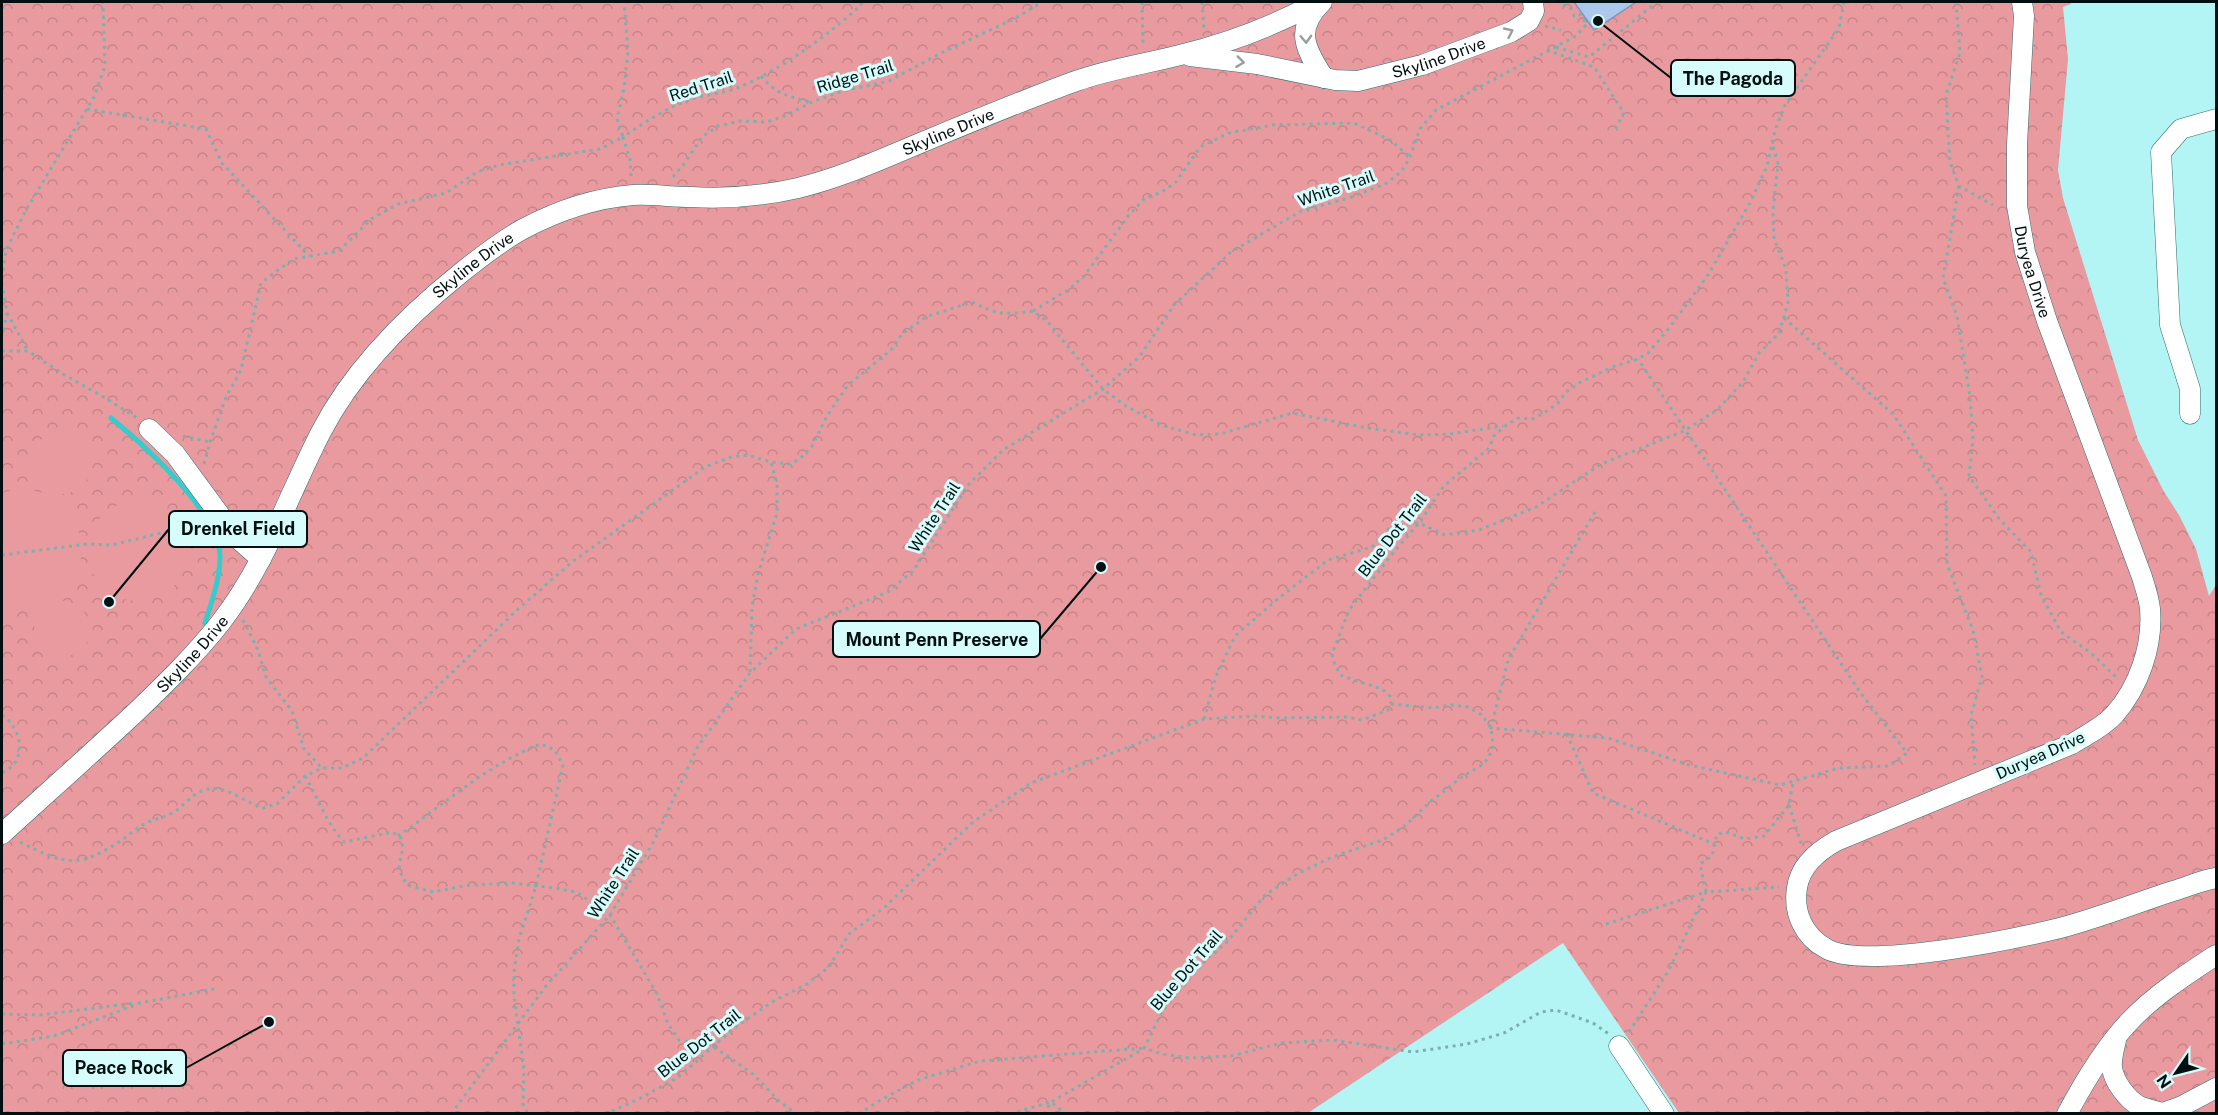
<svg xmlns="http://www.w3.org/2000/svg" width="2218" height="1115" font-family="'Public Sans',sans-serif">
<defs>
<pattern id="park-crowns" width="20" height="18" patternUnits="userSpaceOnUse" patternTransform="scale(1.5)"><rect width="20" height="18" fill="#e99a9f"/><path d="M2 6a3 3 0 1 1 6 0M12 15a3 3 0 1 1 6 0" fill="none" stroke="#c68488"/></pattern>
</defs>
<rect width="100%" height="100%" fill="#b2f5f4"/>
<path fill="url(#park-crowns)" d="M2 2H2070L2071 4 2063 7 2068 59 2058 170 2063 198 2138 440 2163 490 2179 515 2196 549 2209 596 2216 585V1113H1679L1563 943 1308 1113 2 1114Z"/>
<g fill="#e99a9f">
<path d="M56 433C106 435 102 501 49 494 94 520 93 590 40 605 27 608 16 606 3 604L2 493C18 488 31 489 47 494 42 490 36 486 33 481 19 459 35 438 56 433Z"/>
<circle cx="138" cy="551" r="50"/>
<circle cx="62" cy="629" r="28"/>
</g>
<g fill="none" stroke-linecap="round" stroke-linejoin="round">
<path stroke="#35cccd" stroke-width="5" d="M111 418C144 445 219 512 220 556 220 579 212 601 205 623"/>
</g>
<path fill="#acc8ed" stroke="#7a97bd" stroke-width="1.5" d="M1574 2H1636L1594 30Z"/>
<g fill="none" stroke-linecap="round" stroke-linejoin="round">
<defs>
<g id="minor">
<path d="M1322 2C1294 29 1305 49 1324 78"/>
<path id="s1" d="M2022 2 2024 16 2017 144V206L2025 252 2047 321 2142 577C2145 587 2149 598 2150 609 2153 646 2139 687 2114 715 2102 728 2086 735 2072 744L1836 841C1818 851 1800 866 1797 888 1793 913 1804 937 1827 949 1866 970 2015 939 2060 928 2098 918 2136 903 2173 891 2187 887 2202 880 2216 878"/>
<path id="s2" d="M1190 56 1257 64 1335 80 1358 81 1422 65 1511 32 1529 21 1534 11 1533 2"/>
<path d="M2190 414V389L2170 325 2161 152 2181 129 2216 119"/>
<path d="M149 429 175 454 236 537 261 559"/>
<path id="s3" d="M2 834C47 793 92 753 136 712 166 683 196 654 221 622 266 564 288 496 321 432 354 368 407 316 462 272 482 256 501 241 523 229 557 211 595 198 633 195 653 194 672 197 691 197 726 199 763 196 798 188 844 177 886 157 930 139 978 119 1026 99 1076 81 1110 69 1145 64 1180 55 1229 43 1274 26 1318 2"/>
<path d="M2116 1040C2114 1049 2111 1059 2112 1068 2114 1082 2127 1099 2139 1106 2146 1109 2155 1111 2162 1113"/>
<path d="M1619 1046 1664 1114"/>
<path d="M2067 1114C2083 1084 2106 1046 2129 1022 2153 996 2187 974 2216 955"/>
<path d="M2160 1114 2180 1107 2216 1088"/>
</g>
</defs>
<use href="#minor" stroke="#2c6e6e" stroke-width="21"/>
<g stroke="#7cb0af" stroke-width="3" stroke-dasharray="3 4.5" stroke-linecap="butt">
<path d="M1142 2 1143 45"/>
<path d="M1202 2 1204 30"/>
<path d="M1956 2 1960 53 1946 95 1950 162 1959 186 1993 205"/>
<path d="M1563 5 1570 7 1574 16 1580 15"/>
<path d="M1545 26 1561 30"/>
<path d="M1556 47 1589 57 1657 2"/>
<path d="M1547 50 1594 67 1624 113 1614 131"/>
<path d="M761 76C777 95 788 96 811 102"/>
<path d="M87 109 206 129 222 163 309 256"/>
<path d="M631 176 630 160 623 137C645 122 666 108 692 99 707 94 723 94 737 88 779 71 827 36 860 6L862 2"/>
<path d="M673 177 684 164 702 137 718 126 740 121 767 122 787 115 812 102 843 91 889 81 943 52 1014 19 1042 2"/>
<path d="M1959 186 1943 278 1957 316 1970 397 1973 439 1969 476 2000 520 2031 552 2041 595 2061 632 2091 653 2118 679"/>
<path d="M2 278 6 250 26 210 94 97 105 66 103 2"/>
<path d="M2 283 7 313 2 335"/>
<path d="M1033 311 1068 290 1084 276 1129 215 1145 198 1162 192 1176 182 1200 147 1229 133 1273 125 1354 123 1390 140 1410 157"/>
<path d="M7 313 28 351"/>
<path d="M1784 318 1893 414 1946 496 1947 564 1973 630 1982 677 1971 715 1975 765"/>
<path d="M2 351H28L63 374 107 399 137 418"/>
<path d="M183 436 210 442"/>
<path d="M204 464 210 442 226 397 241 370 261 283 282 267 294 259 339 251 371 219 398 204 446 193 477 172 499 165 600 149 623 137 617 119 624 88 628 51 624 2"/>
<path d="M1595 512 1508 660 1491 728 1608 738 1689 765 1780 785 1839 768 1888 766 1907 753 1860 692 1638 359"/>
<path d="M2 555 87 544 112 545 173 530 201 516"/>
<path d="M243 620 258 650 266 677 292 711 304 749 322 768"/>
<path d="M750 672 752 607 758 574 777 513V484L771 462"/>
<path d="M1391 704 1433 708 1451 705 1468 707 1482 715 1491 728 1493 746 1489 757 1482 765 1462 777 1430 802 1406 825 1383 840 1332 857 1297 874 1265 895 1227 942 1206 960 1163 1010 1144 1048 1162 1054 1190 1058 1231 1056 1282 1043 1333 1040 1413 1052 1467 1044 1504 1033 1541 1012 1556 1010 1593 1023 1609 1034"/>
<path d="M2 715C17 725 26 748 14 764 11 768 5 771 2 773"/>
<path d="M1204 719 1216 676 1235 636 1280 597 1328 560 1372 547 1392 525 1419 523 1445 535 1479 530 1536 507 1601 464 1684 431 1717 410 1743 382 1759 353 1779 333 1788 303 1786 269 1774 238 1773 211 1778 164 1773 146"/>
<path d="M1567 734 1593 793 1714 844"/>
<path d="M305 776C318 798 327 824 344 842L393 832 401 838 403 848 399 866 402 878 410 886 433 892 469 885 513 883 555 888 576 892 610 915 657 994 668 1024 679 1040 714 1047 753 1074 780 1102 797 1114"/>
<path d="M1789 805 1802 846"/>
<path d="M398 836C443 805 490 763 541 744L555 750 563 765 536 886 519 939 514 972V996L524 1069 523 1104 528 1114"/>
<path d="M20 842C66 865 78 869 122 840 129 835 136 828 144 824 153 819 164 818 174 812 185 805 193 792 208 789 226 785 246 803 263 808L277 804 305 776 322 768H342L363 758 516 611 572 562 705 467 731 457 748 455 771 462 790 464 800 459 812 446 827 416 848 385 891 350 902 334 926 317 972 302C998 315 1004 315 1033 311L1047 321 1103 389 1126 406 1161 425 1196 435 1220 434 1292 413 1367 428 1419 435 1450 434 1503 426"/>
<path d="M1606 924 1706 892 1700 864 1712 856 1717 834 1726 832 1745 839 1764 836 1789 805 1793 782"/>
<path d="M2 1014 40 1015 135 1003"/>
<path d="M1629 1032 1669 970 1706 892 1779 887"/>
<path d="M2 1044 54 1036 140 1003 214 989"/>
<path d="M451 1114 546 986 610 915 654 841 697 748 750 673 796 629 888 592 913 571 969 484 1003 450 1103 389 1140 356 1174 305 1231 252 1301 211 1349 198 1387 183 1402 171 1410 157 1420 129 1436 110 1576 36 1587 24 1580 15 1582 12"/>
<path d="M605 1114 637 1100 677 1078 737 1026 772 1002 807 984 829 967 849 934 885 907 973 822 1031 783 1204 719 1253 716 1281 718 1346 717 1362 720 1388 710 1391 704 1390 696 1382 689 1342 676 1335 666 1332 654 1349 610 1393 553 1419 523 1444 486 1489 448 1494 436 1505 426 1518 418 1532 419 1544 413 1558 403 1566 392 1579 383 1612 367 1638 359 1648 353 1670 327 1708 275 1751 201 1767 166 1775 130 1785 105 1839 28 1844 2"/>
<path d="M859 1114 879 1101 918 1080 980 1061 1144 1048"/>
<path d="M1010 1114 1051 1102 1066 1114"/>
<path d="M1044 1114 1051 1102 1143 1049"/>
</g>
<use href="#minor" stroke="#fff" stroke-width="20"/>
</g>
<defs><path id="oneway-chevron" d="M-2-3.5L2.5 0L-2 3.5" fill="none" stroke-width="1.6" stroke-linecap="round" stroke-linejoin="round" transform="scale(1.5)"/></defs>
<g stroke="#999f9f">
<use href="#oneway-chevron" transform="translate(1509 32) rotate(-25)"/>
<use href="#oneway-chevron" transform="translate(1306 39) rotate(88)"/>
<use href="#oneway-chevron" transform="translate(1240 62) rotate(7)"/>
</g>
<g text-anchor="middle" stroke-width="6" stroke-linejoin="round" paint-order="stroke">
<g font-size="16" fill="#001010" stroke="#d6fcfc">
<text dy="6" stroke="none"><textPath href="#s2" startOffset="254">Skyline Drive</textPath></text>
<text transform="translate(855 76) rotate(-17)" y="6">Ridge Trail</text>
<text transform="translate(701 86) rotate(-18)" y="6">Red Trail</text>
<text dy="6" stroke="none"><textPath href="#s3" startOffset="1252">Skyline Drive</textPath></text>
<text transform="translate(1336 188) rotate(-19)" y="6">White Trail</text>
<text dy="6" stroke="none"><textPath href="#s3" startOffset="748">Skyline Drive</textPath></text>
<text dy="6" stroke="none"><textPath href="#s1" startOffset="272">Duryea Drive</textPath></text>
<text transform="translate(934 517) rotate(-57)" y="6">White Trail</text>
<text transform="translate(1392 535) rotate(-52)" y="6">Blue Dot Trail</text>
<text dy="6" stroke="none"><textPath href="#s3" startOffset="262">Skyline Drive</textPath></text>
<text transform="translate(2040 755) rotate(-24)" y="6">Duryea Drive</text>
<text transform="translate(613 883) rotate(-57)" y="6">White Trail</text>
<text transform="translate(1186 970) rotate(-49)" y="6">Blue Dot Trail</text>
<text transform="translate(699 1043) rotate(-38)" y="6">Blue Dot Trail</text>
</g>
</g>
<path fill="none" stroke="#001010" stroke-width="2" d="M1598 21L1671 78M109 602L169 529M1101 567L1040 639M269 1022L186 1068"/>
<g fill="#001010" stroke="#d6fcfc" stroke-width="2">
<circle cx="1598" cy="21" r="6"/>
<circle cx="109" cy="602" r="6"/>
<circle cx="1101" cy="567" r="6"/>
<circle cx="269" cy="1022" r="6"/>
</g>
<g fill="#d6fcfc" stroke="#001010" stroke-width="2">
<rect x="1671" y="60" width="124" height="36" rx="6"/>
<rect x="169" y="511" width="138" height="36" rx="6"/>
<rect x="833" y="621" width="207" height="36" rx="6"/>
<rect x="63" y="1050" width="123" height="36" rx="6"/>
</g>
<g font-size="18" text-anchor="middle" font-weight="bold" fill="#001010">
<text x="1733" y="85">The Pagoda</text>
<text x="238" y="535">Drenkel Field</text>
<text x="937" y="646">Mount Penn Preserve</text>
<text x="124" y="1074">Peace Rock</text>
</g>
<rect width="2218" height="1115" fill="none" stroke="#001010" stroke-width="6"/>
<g transform="translate(2176 1073) rotate(235)" stroke="#d6fcfc" stroke-width="4.5" paint-order="stroke">
<path d="M0-4.5L10 22L0 15L-10 22Z" fill="#001010"/>
<text y="-9" font-size="16" font-weight="bold" text-anchor="middle" fill="#001010">N</text>
</g>
</svg>
